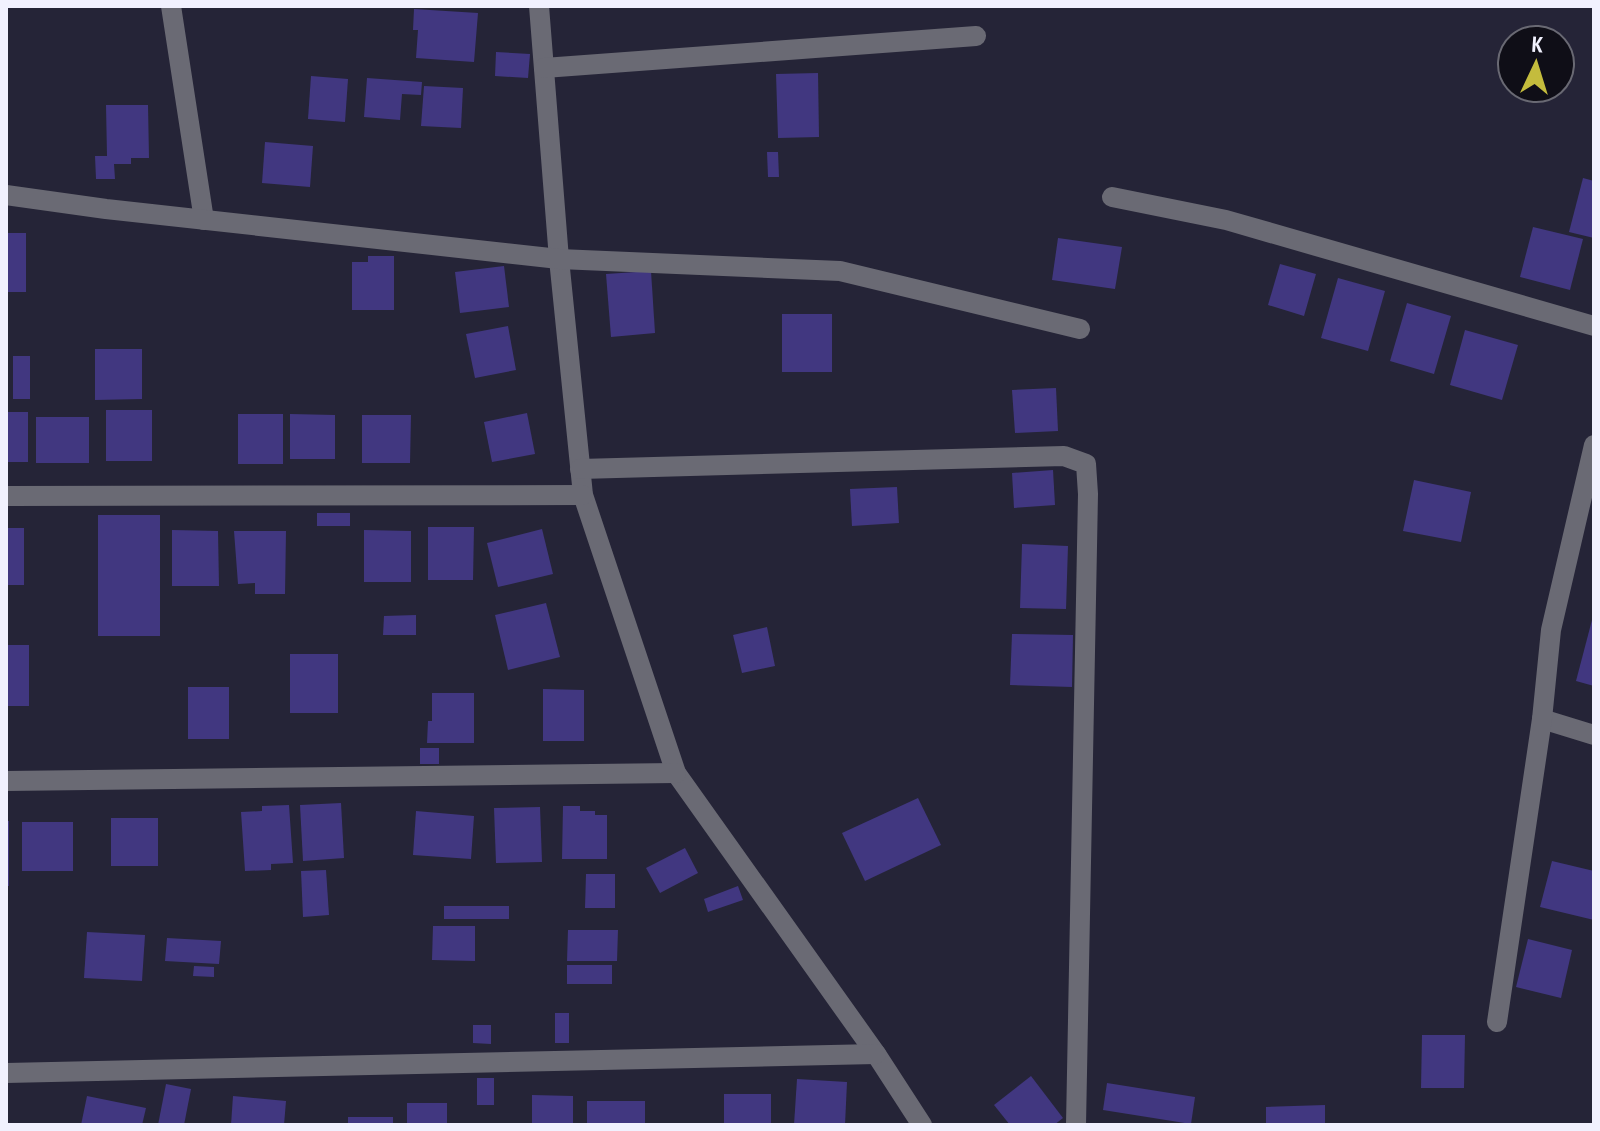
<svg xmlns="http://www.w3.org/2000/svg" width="1600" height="1131" font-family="'PT Sans Narrow',sans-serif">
<rect width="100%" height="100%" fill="#252437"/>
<g fill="#413780">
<path d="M414 9 478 13 474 62 416 58 418 30H413Z"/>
<path d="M496 52 530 54 528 78 495 76Z"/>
<path d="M818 73 819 137 778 138 776 74Z"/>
<path d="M311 76 348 79 345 122 308 119Z"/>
<path d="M367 78 422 82 421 95 402 94 400 120 364 117Z"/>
<path d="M424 86 463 88 461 128 421 126Z"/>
<path d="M106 105H148L149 158H131V164H114L115 179H96L95 156H107Z"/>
<path d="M265 142 313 146 310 187 262 183Z"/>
<path d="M767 152H778L779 177H768Z"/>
<path d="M1583 178 1594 181V238L1569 232Z"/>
<path d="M1533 227 1583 239 1570 290 1520 277Z"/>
<rect x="6" y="233" width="20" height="59"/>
<path d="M1058 238 1122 247 1115 289 1052 280Z"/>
<path d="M368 256H394V310H352V262H368Z"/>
<path d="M1280 264 1316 274 1304 316 1268 305Z"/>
<path d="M504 266 509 307 460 313 455 272Z"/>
<path d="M651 271 655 333 611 337 606 274Z"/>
<path d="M1338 278 1385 291 1368 351 1321 338Z"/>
<path d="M1407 303 1451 316 1434 374 1390 361Z"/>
<rect x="782" y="314" width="50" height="58"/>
<path d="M508 326 516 370 475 378 466 334Z"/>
<path d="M1465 330 1518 345 1502 400 1450 385Z"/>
<path d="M95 349H142V399L95 400Z"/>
<rect x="13" y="356" width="17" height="43"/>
<path d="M1056 388 1058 431 1015 433 1012 390Z"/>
<rect x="106" y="410" width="46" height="51"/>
<rect x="6" y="412" width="22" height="50"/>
<path d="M527 413 535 454 492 462 484 422Z"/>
<rect x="238" y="414" width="45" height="50"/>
<path d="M290 414 335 415V459H290Z"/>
<path d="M362 415H411L410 463H362Z"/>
<rect x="36" y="417" width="53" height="46"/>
<path d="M1053 470 1055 505 1014 508 1012 473Z"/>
<path d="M1414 480 1471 492 1461 542 1403 531Z"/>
<path d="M897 487 899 523 852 526 850 489Z"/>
<rect x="317" y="513" width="33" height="13"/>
<rect x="98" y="515" width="62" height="121"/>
<path d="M428 527H474L473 580H428Z"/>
<rect x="6" y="528" width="18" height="57"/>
<path d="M542 529 553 574 498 587 487 543Z"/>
<path d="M172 530 218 531 219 586H172Z"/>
<path d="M364 530 411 531V582H364Z"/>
<path d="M234 531H286L285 594H255V583L238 584Z"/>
<path d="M1022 544 1068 546 1066 609 1020 608Z"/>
<path d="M546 603 560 657 508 670 495 615Z"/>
<path d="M416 615V635H383L384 616Z"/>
<path d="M1592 620 1594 621V686L1576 681Z"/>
<path d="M767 627 775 666 742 673 733 635Z"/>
<path d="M1012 634 1073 635 1072 687 1010 685Z"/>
<rect x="6" y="645" width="23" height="61"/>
<rect x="290" y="654" width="48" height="59"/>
<rect x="188" y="687" width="41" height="52"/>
<path d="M543 689 584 690V741H543Z"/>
<path d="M432 693H474V743H427L428 721H432Z"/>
<rect x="420" y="748" width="19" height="16"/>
<path d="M918 798 941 845 865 881 842 833Z"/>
<path d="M341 803 344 858 303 861 300 805Z"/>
<path d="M289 805 293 863 271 864V870L245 871 241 812 262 811V806Z"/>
<path d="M563 806H580V811H595V815H607V859H562Z"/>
<path d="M540 807 542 862 496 863 494 808Z"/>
<path d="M416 811 474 816 471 859 413 855Z"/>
<rect x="111" y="818" width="47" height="48"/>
<rect x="6" y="821" width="3" height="65"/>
<rect x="22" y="822" width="51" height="49"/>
<path d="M685 848 698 873 660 893 646 868Z"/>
<path d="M1552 861 1594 871V920L1540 907Z"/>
<path d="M326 870 329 915 303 917 301 871Z"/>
<path d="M586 874H615V908H585Z"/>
<path d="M738 886 743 900 708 912 704 899Z"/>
<rect x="444" y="906" width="65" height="13"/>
<path d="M433 926H475V961L432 960Z"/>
<path d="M568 930H618L617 961H567Z"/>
<path d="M87 932 145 935 142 981 84 978Z"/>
<path d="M167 938 221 941 219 964 165 961Z"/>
<path d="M1528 939 1572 950 1561 998 1516 987Z"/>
<rect x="567" y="965" width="45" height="19"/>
<path d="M194 966 214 967V977L193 976Z"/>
<rect x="555" y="1013" width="14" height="30"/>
<path d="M473 1025H491V1044L473 1043Z"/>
<path d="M1422 1035H1465L1464 1088H1421Z"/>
<path d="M1031 1076 1063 1118 1054 1125H1010L994 1105Z"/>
<rect x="477" y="1078" width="17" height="27"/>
<path d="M797 1079 847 1082 845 1125H794Z"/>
<path d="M1107 1083 1195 1097 1191 1124 1103 1110Z"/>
<path d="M166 1084 191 1089 184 1125H158Z"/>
<rect x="724" y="1094" width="47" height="31"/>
<path d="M532 1095 573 1096V1125H532Z"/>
<path d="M87 1096 146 1108 142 1125H81Z"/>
<path d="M233 1096 286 1101 284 1125H231Z"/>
<rect x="587" y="1101" width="58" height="24"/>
<rect x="407" y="1103" width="40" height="22"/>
<path d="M1325 1105V1125H1266V1107Z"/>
<rect x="348" y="1117" width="45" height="8"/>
</g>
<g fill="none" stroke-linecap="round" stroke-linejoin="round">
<g stroke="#6a6a74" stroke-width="20">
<path d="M171 6 204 220"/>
<path d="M539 6 559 259 583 495 676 773 876 1054 922 1125"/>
<path d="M544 68 976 36"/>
<path d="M6 195 106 209 559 259 840 271 1080 329"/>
<path d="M1112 197 1226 220 1594 326"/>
<path d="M580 469 1064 456 1086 464 1088 494 1076 1125"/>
<path d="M6 496 583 495"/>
<path d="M1542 719 1594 735"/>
<path d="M6 781 676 773"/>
<path d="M1497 1022 1542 719 1551 630 1594 445"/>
<path d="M6 1073 876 1054"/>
</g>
</g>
<rect width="1600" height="1131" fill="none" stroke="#f1f1fe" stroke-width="16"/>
<g transform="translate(1536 64) rotate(4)"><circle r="38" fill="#0f0e17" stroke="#696973" stroke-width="2"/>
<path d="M0-6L14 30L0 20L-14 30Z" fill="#c4bc3d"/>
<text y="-12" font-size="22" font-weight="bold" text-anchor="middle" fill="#f1f1fe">K</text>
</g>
</svg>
